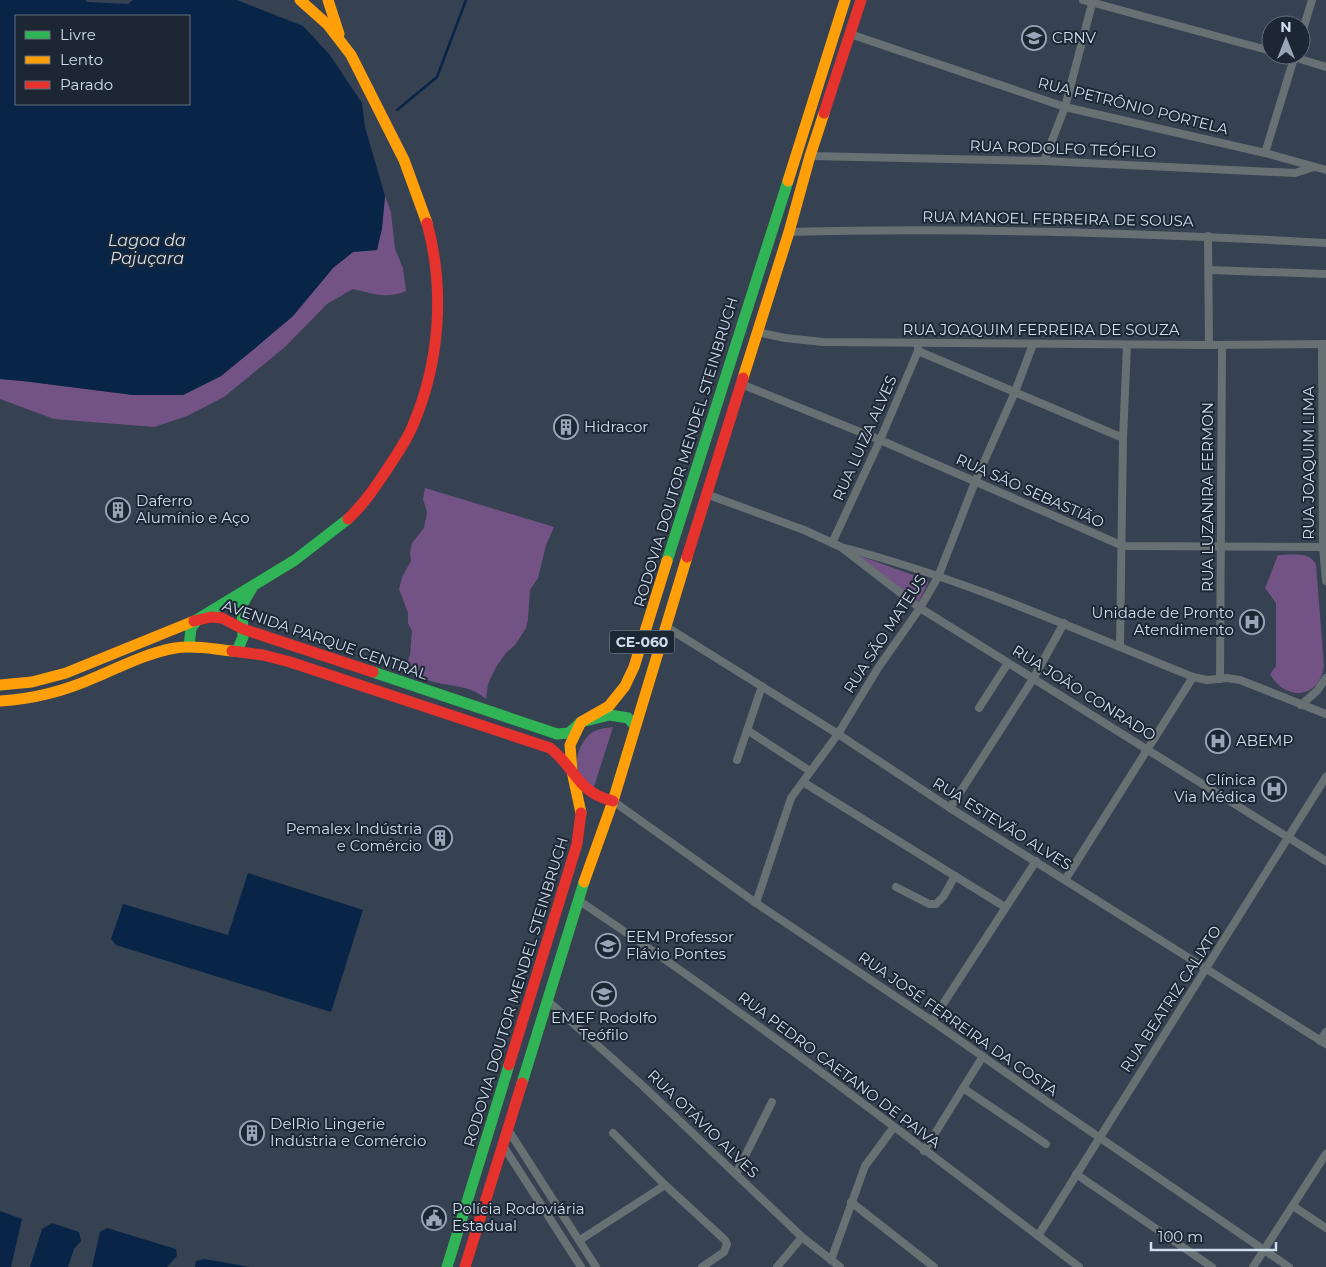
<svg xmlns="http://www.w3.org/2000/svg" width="1326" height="1267" font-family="Montserrat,sans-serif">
<rect width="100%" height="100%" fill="#364151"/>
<g fill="#735385">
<path d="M385 196 391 212 395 249 403 268 406 291C386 299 374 294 353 289L327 304 285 347 224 397 187 416 154 427 54 419 0 399V379L23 381 133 395H183L221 376 254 349 293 316 333 268 353 252 377 250 382 228Z"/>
<path d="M425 488 554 527 546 545 538 578 530 590 528 619 526 628 515 645 506 653 496 667 488 684 486 699C471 686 457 687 438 683 427 681 416 674 405 670L410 655 412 631 408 623V613L399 589 402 577 411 561 410 552 412 543 424 528 427 512 423 499Z"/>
<path d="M1278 555C1291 555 1311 551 1316 565L1324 666C1319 700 1285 701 1270 674L1276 666V603L1265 588Z"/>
<path d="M856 556H860L927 580 928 583 919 601 916 600 858 560Z"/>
<path d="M613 727 593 790C589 785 583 780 580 774 572 762 580 743 590 734 596 729 605 728 613 727Z"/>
</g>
<g fill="#082548" fill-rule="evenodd">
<path d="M0 0H85L87 2 128 4 133 0H237L303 26 330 55 362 103 365 127 385 196 382 228 377 250 353 252 333 268 293 316 254 349 221 376 183 395H133L23 381 0 379ZM189 16V104H16V16Z"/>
<path d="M248 873 363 910 331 1012 116 945 111 939 123 904 228 935Z"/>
<path d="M0 1211 22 1219 11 1267H0Z"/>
<path d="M52 1223 79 1232 81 1241 74 1249 68 1267H30L42 1229Z"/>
<path d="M107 1228 176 1249 177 1256 167 1267H92L100 1232Z"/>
<path d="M204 1259 250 1267H195L196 1261Z"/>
</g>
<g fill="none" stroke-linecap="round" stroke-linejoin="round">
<path stroke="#082548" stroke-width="2.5" d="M397 110 437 77 466 0"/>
<g stroke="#677072" stroke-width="8">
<path d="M1083 0 1271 51"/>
<path d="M850 34 1065 107 1265 153 1326 170"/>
<path d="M1301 36 1312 0"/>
<path d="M1287 55 1326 67"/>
<path d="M1265 153 1295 55"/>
<path d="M810 156 1044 161 1295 173 1314 167"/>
<path d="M1044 161 1065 107 1093 0"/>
<path d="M789 232C967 227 1148 233 1326 243"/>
<path d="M1208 236 1209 345"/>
<path d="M1209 270 1326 274"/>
<path d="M757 332 785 338 823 342 1209 345 1326 344"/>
<path d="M1322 344 1323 547 1326 581"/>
<path d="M918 351 1123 438"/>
<path d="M741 384 880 440 1123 546 1323 547"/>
<path d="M706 494 804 530 841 547 920 608 1326 861"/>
<path d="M832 543 880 440 918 351V347"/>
<path d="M845 548C965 579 1079 631 1193 677L1207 680 1227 678 1240 680 1326 714"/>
<path d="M665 626 838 734 950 808 1326 1044"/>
<path d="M1120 647 1123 438 1127 345"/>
<path d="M1220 679 1222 345"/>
<path d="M1301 705 1317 691 1326 678"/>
<path d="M979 708 1008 663"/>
<path d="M747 730 810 771"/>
<path d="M737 760 762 686"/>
<path d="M803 782 1005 907"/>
<path d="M613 801 756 903 932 1021 1052 1105 1289 1267"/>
<path d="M950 808 1033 679 1064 623"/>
<path d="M1065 880 1193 677"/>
<path d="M896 887 929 904H936L943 897 955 876"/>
<path d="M578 900C750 1015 915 1142 1079 1267"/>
<path d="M756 903 791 798 838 734 878 668 920 608 938 577 975 482 1015 392 1033 344"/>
<path d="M547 1000 643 1086 802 1237 840 1267"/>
<path d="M932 1021 1036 861"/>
<path d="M1320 1041 1326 1032"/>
<path d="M963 1088 1046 1144"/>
<path d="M507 1128 596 1267"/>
<path d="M613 1133 665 1185 725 1240 727 1244 724 1252 702 1267"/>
<path d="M502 1144 581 1267"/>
<path d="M924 1151 983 1056"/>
<path d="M736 1174 772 1102"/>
<path d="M1076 1174 1212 1267"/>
<path d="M851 1202 934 1267"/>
<path d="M1293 1206 1326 1228"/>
<path d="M1038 1236 1326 777"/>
<path d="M580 1240 665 1185"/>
<path d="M831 1260 865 1166 894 1127"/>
<path d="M777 1267 802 1237"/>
<path d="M1253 1267 1326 1154"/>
</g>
<g stroke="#30b455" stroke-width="11">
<path d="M667 561 788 181"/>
<path d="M189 647 191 628 198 619 295 560 348 519"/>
<path d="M237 651 243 637 242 605 252 588"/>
<path d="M373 672 557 734 569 733 581 722 610 715 628 718 635 726"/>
<path d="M522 1083 584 882"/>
<path d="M447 1267 509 1065"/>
</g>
<g stroke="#ff9f0a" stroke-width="11">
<path d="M300 0 328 25 351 55 404 160 427 223"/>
<path d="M328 0 339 34"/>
<path d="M788 181 845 0"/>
<path d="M743 378 789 232 810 156 824 113"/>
<path d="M0 685 32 682 66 673 194 621"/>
<path d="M0 701C34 699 65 691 96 677 122 666 147 653 175 648 194 645 213 649 232 651"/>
<path d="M581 813 572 771 570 745 581 722 609 706 625 686 634 667 667 561"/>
<path d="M584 882 613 801 687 557"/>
</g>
<g stroke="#e5322d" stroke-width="11">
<path d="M824 113 861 0"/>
<path d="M348 519C364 504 376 486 388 468 397 454 407 440 413 425 440 362 445 289 427 223"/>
<path d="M687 557 743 378"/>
<path d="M194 621 211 617 222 618 243 629 373 672"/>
<path d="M232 651 263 655 290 662 550 748C577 769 576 792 613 801"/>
<path d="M509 1065 577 844 581 813"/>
<path d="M465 1267 522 1083"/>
</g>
</g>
<defs>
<symbol id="school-ring" viewBox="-11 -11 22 22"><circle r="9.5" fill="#1d2734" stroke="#9aa6b8" stroke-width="1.5"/><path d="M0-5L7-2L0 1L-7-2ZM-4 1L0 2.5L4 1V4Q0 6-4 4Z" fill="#9aa6b8"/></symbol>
<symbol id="building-ring" viewBox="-11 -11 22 22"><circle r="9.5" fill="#1d2734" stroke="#9aa6b8" stroke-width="1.5"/><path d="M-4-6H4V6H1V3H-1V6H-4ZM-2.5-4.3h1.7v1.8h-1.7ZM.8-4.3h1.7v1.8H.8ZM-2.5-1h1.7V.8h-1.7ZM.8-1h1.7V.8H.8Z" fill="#9aa6b8"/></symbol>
<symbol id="hospital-ring" viewBox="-11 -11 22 22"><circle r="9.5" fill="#1d2734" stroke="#9aa6b8" stroke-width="1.5"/><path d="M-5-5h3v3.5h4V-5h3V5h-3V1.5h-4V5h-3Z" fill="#9aa6b8"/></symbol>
<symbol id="civic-ring" viewBox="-11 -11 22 22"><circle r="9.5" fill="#1d2734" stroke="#9aa6b8" stroke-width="1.5"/><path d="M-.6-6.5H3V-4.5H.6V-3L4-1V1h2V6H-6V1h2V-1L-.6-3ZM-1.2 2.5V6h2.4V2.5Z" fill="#9aa6b8"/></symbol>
</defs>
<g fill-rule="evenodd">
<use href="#school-ring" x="1020" y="24" width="28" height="28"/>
<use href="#building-ring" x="552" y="413" width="28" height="28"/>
<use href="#building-ring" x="104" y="496" width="28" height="28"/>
<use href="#hospital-ring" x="1238" y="608" width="28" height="28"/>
<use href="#hospital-ring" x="1204" y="727" width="28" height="28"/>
<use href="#hospital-ring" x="1260" y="775" width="28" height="28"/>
<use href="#building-ring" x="426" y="824" width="28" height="28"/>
<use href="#school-ring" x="594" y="932" width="28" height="28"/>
<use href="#school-ring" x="590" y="980" width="28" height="28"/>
<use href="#building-ring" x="238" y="1119" width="28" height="28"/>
<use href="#civic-ring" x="420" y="1204" width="28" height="28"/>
</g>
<g text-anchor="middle" stroke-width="4" stroke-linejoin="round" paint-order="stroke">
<rect fill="#1d2734" stroke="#9aa6b7" stroke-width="1" x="609.5" y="630.5" width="65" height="23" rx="4"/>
<g font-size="14" font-weight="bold" fill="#d0ddef">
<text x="642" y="647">CE-060</text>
</g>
<g font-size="15" fill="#d0ddef" stroke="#1d2734" text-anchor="start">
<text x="1052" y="43">CRNV</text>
<text x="584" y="432">Hidracor</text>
<text x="136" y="506">Daferro<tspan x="136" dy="17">Alumínio e Aço</tspan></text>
<text x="1234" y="618" text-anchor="end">Unidade de Pronto<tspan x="1234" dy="17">Atendimento</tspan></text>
<text x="1236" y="746">ABEMP</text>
<text x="1256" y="785" text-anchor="end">Clínica<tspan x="1256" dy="17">Via Médica</tspan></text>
<text x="422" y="834" text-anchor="end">Pemalex Indústria<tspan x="422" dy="17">e Comércio</tspan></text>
<text x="626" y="942">EEM Professor<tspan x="626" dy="17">Flávio Pontes</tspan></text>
<text x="604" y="1023" text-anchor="middle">EMEF Rodolfo<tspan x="604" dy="17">Teófilo</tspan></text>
<text x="270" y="1129">DelRio Lingerie<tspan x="270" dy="17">Indústria e Comércio</tspan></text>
<text x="452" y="1214">Polícia Rodoviária<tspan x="452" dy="17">Estadual</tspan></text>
</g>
<g font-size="15" fill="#d0ddef" stroke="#1d2734">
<text transform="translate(1133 106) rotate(14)" y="5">RUA PETRÔNIO PORTELA</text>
<text transform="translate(1063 149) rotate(2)" y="5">RUA RODOLFO TEÓFILO</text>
<text transform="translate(1058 219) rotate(1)" y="5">RUA MANOEL FERREIRA DE SOUSA</text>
<text x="1041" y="335">RUA JOAQUIM FERREIRA DE SOUZA</text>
<text transform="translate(865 438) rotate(-66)" y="5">RUA LUIZA ALVES</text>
<text transform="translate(686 452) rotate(-73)" y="5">RODOVIA DOUTOR MENDEL STEINBRUCH</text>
<text transform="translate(1309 463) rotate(-90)" y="5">RUA JOAQUIM LIMA</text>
<text transform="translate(1030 491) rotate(24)" y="5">RUA SÃO SEBASTIÃO</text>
<text transform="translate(1208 497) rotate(-90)" y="5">RUA LUZANIRA FERMON</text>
<text transform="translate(885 634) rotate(-57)" y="5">RUA SÃO MATEUS</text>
<text transform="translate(325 640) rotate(19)" y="5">AVENIDA PARQUE CENTRAL</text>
<text transform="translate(1084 693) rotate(32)" y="5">RUA JOÃO CONRADO</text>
<text transform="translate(1002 824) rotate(32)" y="5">RUA ESTEVÃO ALVES</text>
<text transform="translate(516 992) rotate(-73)" y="5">RODOVIA DOUTOR MENDEL STEINBRUCH</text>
<text transform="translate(1171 999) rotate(-57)" y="5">RUA BEATRIZ CALIXTO</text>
<text transform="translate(958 1024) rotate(35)" y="5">RUA JOSÉ FERREIRA DA COSTA</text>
<text transform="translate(839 1070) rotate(37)" y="5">RUA PEDRO CAETANO DE PAIVA</text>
<text transform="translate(703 1124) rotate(44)" y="5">RUA OTÁVIO ALVES</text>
</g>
<g font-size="16" font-style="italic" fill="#d6e2f2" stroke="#1d2734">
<text x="147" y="246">Lagoa da<tspan x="147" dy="18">Pajuçara</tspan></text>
</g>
</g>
<rect x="15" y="15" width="175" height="90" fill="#1d2734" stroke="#65707f"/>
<rect x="25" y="31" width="25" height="8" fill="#30b455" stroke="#65707f"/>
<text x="60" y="40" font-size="15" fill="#d0ddef">Livre</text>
<rect x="25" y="56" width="25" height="8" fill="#ff9f0a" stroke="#65707f"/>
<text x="60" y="65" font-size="15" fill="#d0ddef">Lento</text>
<rect x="25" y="81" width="25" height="8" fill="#e5322d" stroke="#65707f"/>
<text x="60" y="90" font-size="15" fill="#d0ddef">Parado</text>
<g transform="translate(1286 40)"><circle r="24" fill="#1d2734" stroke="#65707f"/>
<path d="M0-4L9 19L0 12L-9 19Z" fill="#9aa6b8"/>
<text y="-8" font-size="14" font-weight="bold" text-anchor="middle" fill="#d0ddef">N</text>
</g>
<path d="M1151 1242v8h125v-8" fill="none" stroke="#d0ddef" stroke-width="2.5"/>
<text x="1158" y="1242" font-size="15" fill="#d0ddef" stroke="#1d2734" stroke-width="4" paint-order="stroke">100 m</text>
</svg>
